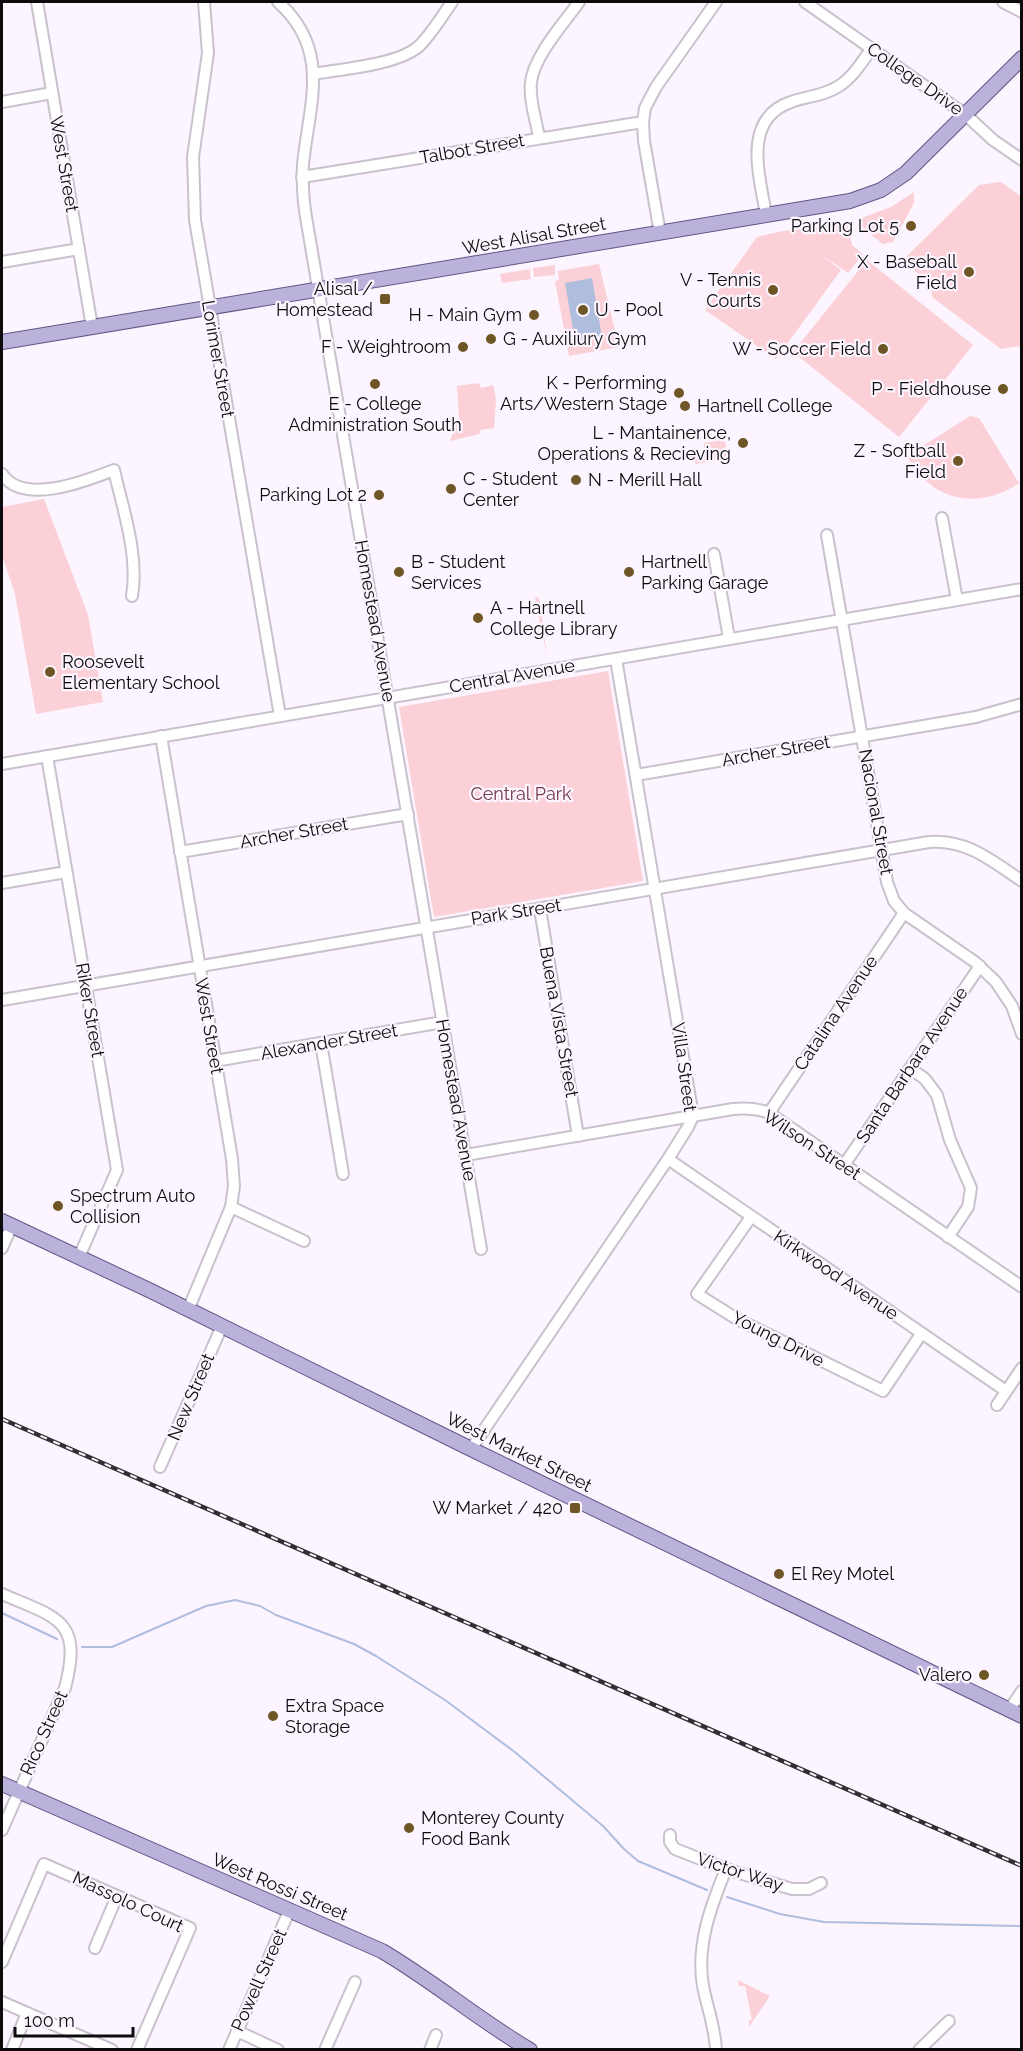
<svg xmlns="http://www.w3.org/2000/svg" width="1023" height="2051" font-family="Raleway,sans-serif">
<rect width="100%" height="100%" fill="#fcf4fe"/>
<g fill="#fcd0d7">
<path d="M1001 182 1022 197 1021 344 1020 346 1001 349 932 297 931 283 902 261 979 185Z"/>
<path d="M914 192V203L893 242 883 244 865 230 859 219 891 207Z"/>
<path d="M847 223 852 245 863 254 848 273 819 253 841 270 776 359 705 310 757 237 783 231Z"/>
<path d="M867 260 973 345 899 437 793 352Z"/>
<path d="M599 264 619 347 569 356 555 281 559 280 558 271Z"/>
<path d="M555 265V275L534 277 533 268Z"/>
<path d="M530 269 531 279 502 283 500 274Z"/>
<path d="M479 383 481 388 493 385 496 400 494 428 481 430 479 434 450 441 459 418 457 386Z"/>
<path d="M970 416 979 418 1019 483C978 511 930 501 907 456Z"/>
<path d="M721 440 725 442 728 459 696 464 691 454V449L695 448 704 455V443Z"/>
<path d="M44 499 88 615 103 702 36 714 15 594 2 555V545L3 544 2 507Z"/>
<path d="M537 597 539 598 547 656 535 598Z"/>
<path d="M608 671 643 881 434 917 399 707Z"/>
<path d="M738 1980 770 1996 749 2027V2021L752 2020 745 1986H739Z"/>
</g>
<path fill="#afbddf" d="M592 278 602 337 575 341 565 283Z"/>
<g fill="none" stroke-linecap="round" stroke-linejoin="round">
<g stroke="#afbddf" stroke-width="2">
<path d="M2 1613 57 1639"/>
<path d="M82 1647H112L206 1606 235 1600 260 1606 276 1615 354 1644 376 1656 445 1700 516 1753 603 1826 624 1849 638 1861 707 1890"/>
<path d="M727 1897 780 1914 824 1922 1022 1926"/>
</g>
<defs>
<g id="minor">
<path d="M37 2 92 327"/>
<path d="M204 2 208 53 193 157 195 220 280 716"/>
<path d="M278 2C332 50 309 105 303 164 302 180 303 195 305 211L481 1249"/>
<path d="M805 2 966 115 993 140 1022 160"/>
<path d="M1003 2 1022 12"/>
<path d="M313 74C342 69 396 65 418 47 431 35 442 16 452 2"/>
<path d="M2 102 52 93"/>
<path d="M539 137C536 120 529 100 531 82 534 56 564 23 579 2"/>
<path d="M302 177 643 122"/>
<path d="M766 215C760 177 741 119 791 102 807 96 824 96 839 86 853 77 862 62 872 48"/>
<path d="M660 233 644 141 643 122 645 108 656 87 716 2"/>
<path d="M2 262 79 249"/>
<path d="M2 474C23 506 86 481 114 470 123 510 139 555 132 596"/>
<path d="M942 518 957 600"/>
<path d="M827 535 887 882 894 901 904 913 975 962 996 982 1012 1006 1022 1034"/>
<path d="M714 554 729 638"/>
<path d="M161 736 232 1159 234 1186 231 1207 188 1310"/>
<path d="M47 756 117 1170 79 1257"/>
<path d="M2 764 1022 589"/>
<path d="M636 775 976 717 1022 704"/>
<path d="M180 852 408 814"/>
<path d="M2 883 66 872"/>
<path d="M540 909 578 1136"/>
<path d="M2 1000 929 842C967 839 992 861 1022 881"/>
<path d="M321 1043 343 1174"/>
<path d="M215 1061 443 1022"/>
<path d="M910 1068 925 1079 937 1095 950 1140 971 1188 968 1207 948 1237"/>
<path d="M769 1113 904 913"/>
<path d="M466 1155 733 1109C746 1108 757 1108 769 1113L1022 1287"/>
<path d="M668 1159 1006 1391"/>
<path d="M844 1165 980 966"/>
<path d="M231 1207 304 1241"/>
<path d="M751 1217 697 1294 737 1319 883 1391 921 1334"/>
<path d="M2 1248 12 1225"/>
<path d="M997 1405 1022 1368"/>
<path d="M471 1449 668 1159 688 1127 693 1116 616 659"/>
<path d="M160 1467 222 1326"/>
<path d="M2 1594C57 1618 83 1619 65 1688L2 1830"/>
<path d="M1009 1710 1022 1691"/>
<path d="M670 1835V1842L675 1849 726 1869 792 1889H809L821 1883"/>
<path d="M95 1948 117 1896"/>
<path d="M2 1962 44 1864 190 1928 137 2050"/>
<path d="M2 2002 112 2050"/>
<path d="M237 2031 278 2050"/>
<path d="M12 2050 27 2013"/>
<path d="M229 2050 289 1911"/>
<path d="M325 2050 355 1982"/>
<path d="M430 2050 436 2035"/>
<path d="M716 2050C715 2027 707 2007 703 1986 696 1945 711 1906 726 1869"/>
<path d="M919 2050 949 2021"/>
</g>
<g id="major">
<path d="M2 342 850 201 881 190 906 173 1022 58"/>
<path d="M2 1221 151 1291 471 1449 1022 1716"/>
<path d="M2 1784 382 1951C433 1981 479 2020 530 2050"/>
</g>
</defs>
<use href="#minor" stroke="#c9c2cc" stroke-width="14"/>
<use href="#major" stroke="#605685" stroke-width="16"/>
<use href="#minor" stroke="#fff" stroke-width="10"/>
<use href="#major" stroke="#bbb2dc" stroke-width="14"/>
<defs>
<path id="rail" d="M2 1419 1022 1866"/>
</defs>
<use href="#rail" stroke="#322f33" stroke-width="4.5"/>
<use href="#rail" stroke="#fcf4fe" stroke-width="2" stroke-dasharray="7" stroke-linecap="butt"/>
</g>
<g fill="#6e5626" stroke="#fcf4fe" stroke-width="2">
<circle cx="911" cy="226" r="6"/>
<circle cx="969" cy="272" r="6"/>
<circle cx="773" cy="290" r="6"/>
<rect x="379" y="293" width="12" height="12" rx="3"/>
<circle cx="583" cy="310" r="6"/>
<circle cx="534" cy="315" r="6"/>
<circle cx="491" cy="339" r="6"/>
<circle cx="463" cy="347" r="6"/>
<circle cx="883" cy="349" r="6"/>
<circle cx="375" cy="384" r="6"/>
<circle cx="1003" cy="389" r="6"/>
<circle cx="679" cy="393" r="6"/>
<circle cx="685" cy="406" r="6"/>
<circle cx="743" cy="443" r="6"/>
<circle cx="958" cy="461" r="6"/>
<circle cx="576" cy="480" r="6"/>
<circle cx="451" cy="489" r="6"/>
<circle cx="379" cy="495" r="6"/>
<circle cx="399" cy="572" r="6"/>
<circle cx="629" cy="572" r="6"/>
<circle cx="478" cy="618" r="6"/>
<circle cx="50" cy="672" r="6"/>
<circle cx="58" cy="1206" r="6"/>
<rect x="569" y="1502" width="12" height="12" rx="3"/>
<circle cx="779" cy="1574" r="6"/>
<circle cx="984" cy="1675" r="6"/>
<circle cx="273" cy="1716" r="6"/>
<circle cx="409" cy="1828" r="6"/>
</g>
<g text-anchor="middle" stroke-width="4.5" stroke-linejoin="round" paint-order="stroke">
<g font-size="18" fill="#0d0b0e" stroke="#fcf4fe">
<text transform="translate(915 79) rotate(35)" y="6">College Drive</text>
<text transform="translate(472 149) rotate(-10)" y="6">Talbot Street</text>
<text transform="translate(64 164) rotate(80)" y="6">West Street</text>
<text transform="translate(534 236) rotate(-10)" y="6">West Alisal Street</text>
<text transform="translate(218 359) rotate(80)" y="6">Lorimer Street</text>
<text transform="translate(375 621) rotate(80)" y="6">Homestead Avenue</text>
<text transform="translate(512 676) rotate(-10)" y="6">Central Avenue</text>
<text transform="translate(776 751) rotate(-10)" y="6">Archer Street</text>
<text transform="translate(876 812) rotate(80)" y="6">Nacional Street</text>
<text transform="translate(294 833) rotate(-10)" y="6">Archer Street</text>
<text transform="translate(516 912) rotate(-9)" y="6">Park Street</text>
<text transform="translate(90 1010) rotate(80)" y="6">Riker Street</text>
<text transform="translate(836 1013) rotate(-56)" y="6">Catalina Avenue</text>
<text transform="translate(559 1022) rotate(80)" y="6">Buena Vista Street</text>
<text transform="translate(209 1026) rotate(80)" y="6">West Street</text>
<text transform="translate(329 1042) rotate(-10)" y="6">Alexander Street</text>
<text transform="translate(912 1065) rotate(-56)" y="6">Santa Barbara Avenue</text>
<text transform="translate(684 1067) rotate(82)" y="6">Villa Street</text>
<text transform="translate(456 1100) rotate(80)" y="6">Homestead Avenue</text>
<text transform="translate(812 1145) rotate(33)" y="6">Wilson Street</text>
<text transform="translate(836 1275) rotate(34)" y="6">Kirkwood Avenue</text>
<text transform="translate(778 1339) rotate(27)" y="6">Young Drive</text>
<text transform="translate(191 1397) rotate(-67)" y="6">New Street</text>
<text transform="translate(519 1452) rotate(26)" y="6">West Market Street</text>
<text transform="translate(44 1733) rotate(-66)" y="6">Rico Street</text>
<text transform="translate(740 1872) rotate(18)" y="6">Victor Way</text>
<text transform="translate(280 1887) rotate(23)" y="6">West Rossi Street</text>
<text transform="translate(128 1902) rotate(25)" y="6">Massolo Court</text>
<text transform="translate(259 1980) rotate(-66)" y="6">Powell Street</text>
</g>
<g font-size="18" fill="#0d0b0e" stroke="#fcf4fe" text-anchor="end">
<text x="899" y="232">Parking Lot 5</text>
<text x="957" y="268">X - Baseball<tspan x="957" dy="21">Field</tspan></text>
<text x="761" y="286">V - Tennis<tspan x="761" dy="21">Courts</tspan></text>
<text x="373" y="295">Alisal /<tspan x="373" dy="21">Homestead</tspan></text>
<text x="595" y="316" text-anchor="start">U - Pool</text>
<text x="522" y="321">H - Main Gym</text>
<text x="503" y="345" text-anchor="start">G - Auxiliury Gym</text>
<text x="451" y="353">F - Weightroom</text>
<text x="871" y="355">W - Soccer Field</text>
<text x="667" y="389">K - Performing<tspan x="667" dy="21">Arts/Western Stage</tspan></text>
<text x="991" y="395">P - Fieldhouse</text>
<text x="375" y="410" text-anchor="middle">E - College<tspan x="375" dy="21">Administration South</tspan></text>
<text x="697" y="412" text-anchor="start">Hartnell College</text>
<text x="731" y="439">L - Mantainence,<tspan x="731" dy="21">Operations &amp; Recieving</tspan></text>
<text x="946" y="457">Z - Softball<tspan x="946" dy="21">Field</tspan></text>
<text x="463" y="485" text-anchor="start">C - Student<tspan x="463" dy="21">Center</tspan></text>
<text x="588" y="486" text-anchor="start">N - Merill Hall</text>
<text x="367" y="501">Parking Lot 2</text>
<text x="411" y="568" text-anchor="start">B - Student<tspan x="411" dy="21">Services</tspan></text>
<text x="641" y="568" text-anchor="start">Hartnell<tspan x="641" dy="21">Parking Garage</tspan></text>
<text x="490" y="614" text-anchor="start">A - Hartnell<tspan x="490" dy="21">College Library</tspan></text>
<text x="62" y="668" text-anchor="start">Roosevelt<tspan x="62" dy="21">Elementary School</tspan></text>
<text x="70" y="1202" text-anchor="start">Spectrum Auto<tspan x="70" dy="21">Collision</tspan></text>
<text x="563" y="1514">W Market / 420</text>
<text x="791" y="1580" text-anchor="start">El Rey Motel</text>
<text x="972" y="1681">Valero</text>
<text x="285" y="1712" text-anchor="start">Extra Space<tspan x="285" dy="21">Storage</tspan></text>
<text x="421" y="1824" text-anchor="start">Monterey County<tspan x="421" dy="21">Food Bank</tspan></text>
</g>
<g font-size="18" fill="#733b47" stroke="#fcf4fe">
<text x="521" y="800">Central Park</text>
</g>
</g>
<rect width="1023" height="2051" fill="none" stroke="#0d0b0e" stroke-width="6"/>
<path d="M15 2027v9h118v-9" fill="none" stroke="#0d0b0e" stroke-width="3"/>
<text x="24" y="2027" font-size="18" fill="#0d0b0e" stroke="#fcf4fe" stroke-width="4.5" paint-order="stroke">100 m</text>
</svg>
